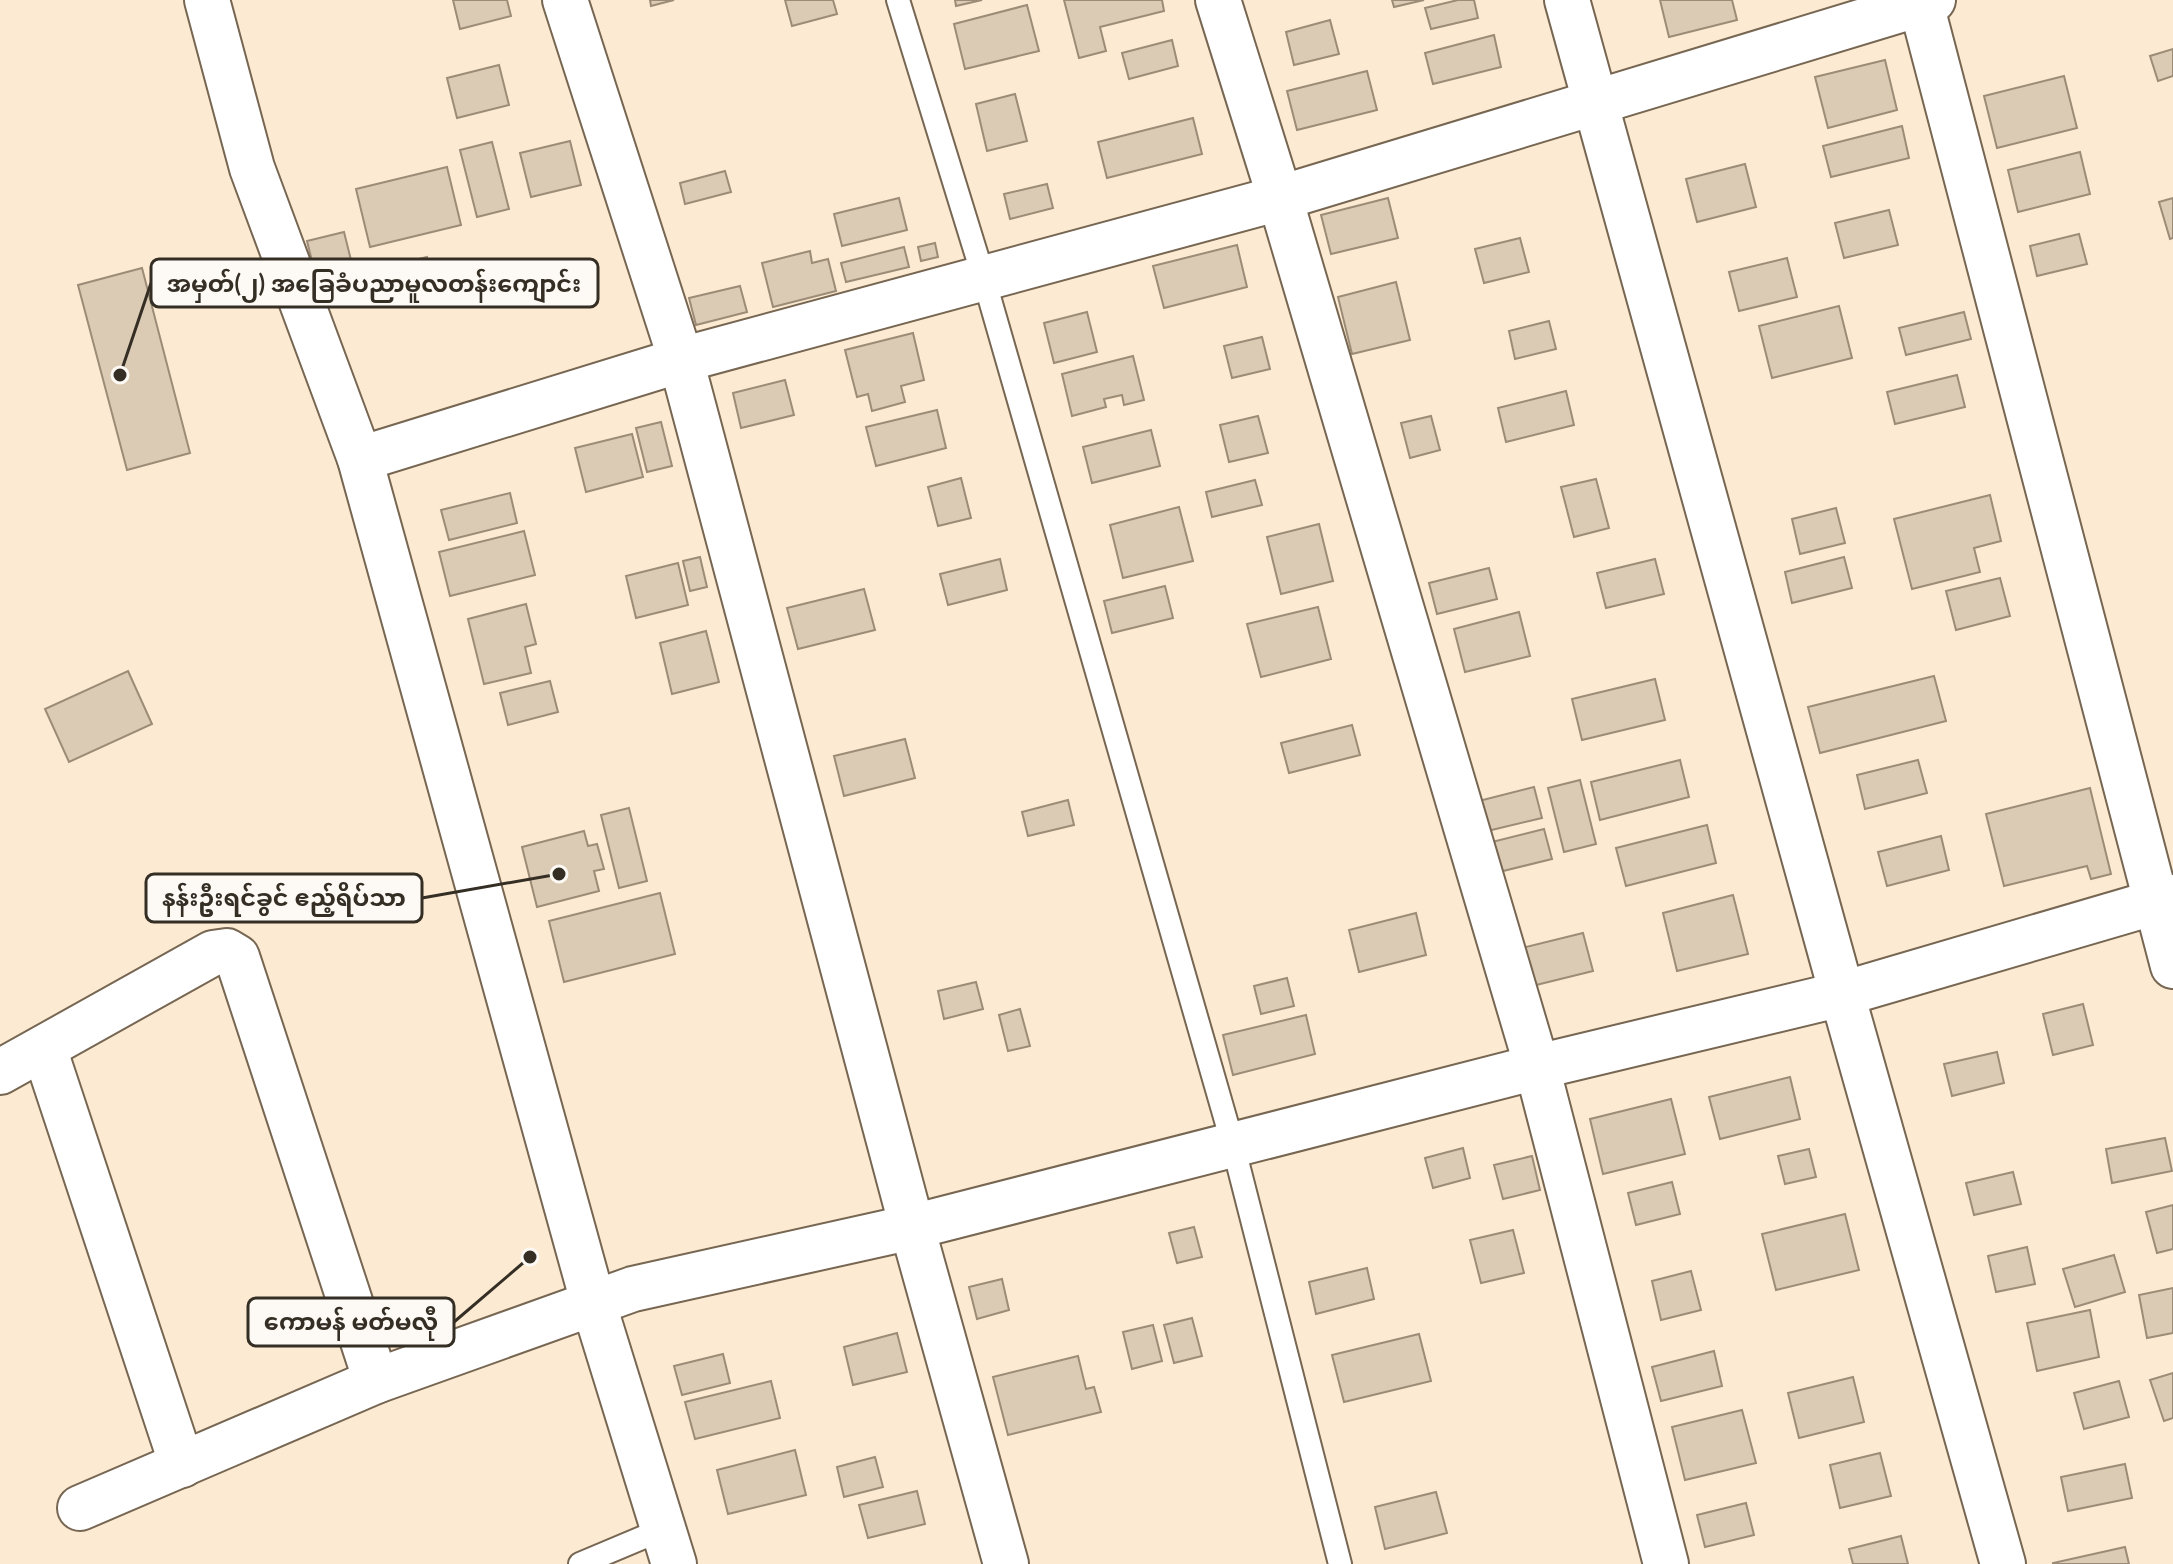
<svg xmlns="http://www.w3.org/2000/svg" width="2173" height="1564" font-family="Lato,'Noto Sans Myanmar',sans-serif">
<rect width="100%" height="100%" fill="#fcead2"/>
<g fill="#dccbb4" stroke="#9c8c77" stroke-width="2">
<path d="M453 0H507L511 16 460 29Z"/>
<path d="M650 0H674L651 6Z"/>
<path d="M785 0H833L837 14 792 26Z"/>
<path d="M955 0H982L956 6Z"/>
<path d="M1064 0H1162L1164 11 1100 27 1106 51 1079 58Z"/>
<path d="M1392 0H1424L1394 7Z"/>
<path d="M1458 0H1474L1478 18 1431 29 1425 8Z"/>
<path d="M1660 0H1732L1737 20 1669 37Z"/>
<path d="M1027 5 1039 51 965 69 954 24Z"/>
<path d="M1330 20 1339 54 1294 65 1286 32Z"/>
<path d="M1494 35 1501 67 1433 84 1425 53Z"/>
<path d="M1172 40 1178 66 1129 79 1122 53Z"/>
<path d="M2173 49V76L2158 81 2150 56Z"/>
<path d="M1885 60 1897 110 1828 128 1815 77Z"/>
<path d="M499 65 509 105 457 118 447 78Z"/>
<path d="M1367 71 1377 110 1297 130 1287 91Z"/>
<path d="M2064 76 2077 128 1997 148 1984 96Z"/>
<path d="M1015 94 1027 141 987 151 976 104Z"/>
<path d="M1193 118 1202 154 1107 178 1098 142Z"/>
<path d="M1902 126 1909 158 1831 177 1823 146Z"/>
<path d="M570 141 581 185 531 197 520 153Z"/>
<path d="M492 142 509 209 477 217 460 150Z"/>
<path d="M2080 152 2090 194 2018 212 2008 170Z"/>
<path d="M1745 164 1756 207 1697 222 1686 179Z"/>
<path d="M447 167 461 225 370 247 356 189Z"/>
<path d="M725 171 731 192 685 204 680 183Z"/>
<path d="M1047 184 1053 208 1010 219 1004 194Z"/>
<path d="M899 198 907 230 842 246 834 214Z"/>
<path d="M1388 198 1398 238 1331 254 1321 215Z"/>
<path d="M2173 198V238L2170 239 2159 202Z"/>
<path d="M1889 210 1898 245 1844 258 1835 223Z"/>
<path d="M344 232 351 260 314 269 307 241Z"/>
<path d="M2079 234 2087 264 2037 276 2030 246Z"/>
<path d="M1520 238 1529 272 1484 283 1475 249Z"/>
<path d="M935 243 938 257 921 261 918 247Z"/>
<path d="M1237 245 1247 287 1164 308 1153 266Z"/>
<path d="M904 247 909 267 846 282 841 263Z"/>
<path d="M810 251 812 263 828 259 836 291 773 307 762 263Z"/>
<path d="M427 257 435 291 398 300 390 266Z"/>
<path d="M1787 258 1797 297 1739 311 1729 272Z"/>
<path d="M142 268 190 453 127 470 78 285Z"/>
<path d="M1396 282 1410 340 1352 354 1338 297Z"/>
<path d="M740 286 747 312 696 325 689 298Z"/>
<path d="M1839 306 1852 358 1772 378 1759 326Z"/>
<path d="M1087 312 1097 352 1054 363 1044 323Z"/>
<path d="M1964 312 1971 339 1906 355 1899 328Z"/>
<path d="M1549 321 1556 349 1515 359 1509 331Z"/>
<path d="M913 333 924 380 901 386 905 402 872 411 868 394 857 397 845 350Z"/>
<path d="M1262 337 1270 369 1232 378 1224 346Z"/>
<path d="M1133 356 1144 400 1124 405 1122 395 1104 399 1106 407 1072 416 1062 374Z"/>
<path d="M1957 375 1965 407 1895 424 1887 392Z"/>
<path d="M785 380 794 415 741 428 733 393Z"/>
<path d="M1566 391 1574 425 1506 442 1498 408Z"/>
<path d="M937 410 946 448 876 466 866 427Z"/>
<path d="M1258 416 1268 453 1229 462 1220 425Z"/>
<path d="M1431 416 1440 450 1410 458 1401 423Z"/>
<path d="M661 422 672 466 647 472 636 428Z"/>
<path d="M1151 430 1160 466 1092 483 1083 447Z"/>
<path d="M632 434 643 477 586 492 575 448Z"/>
<path d="M961 478 971 518 938 526 928 487Z"/>
<path d="M1596 479 1609 528 1574 537 1561 487Z"/>
<path d="M1255 480 1262 505 1212 517 1206 492Z"/>
<path d="M510 493 517 523 449 540 441 510Z"/>
<path d="M1990 495 2001 541 1974 548 1980 572 1912 589 1894 519Z"/>
<path d="M1179 507 1193 561 1123 578 1110 525Z"/>
<path d="M1836 508 1845 543 1800 554 1792 519Z"/>
<path d="M1319 524 1333 581 1281 594 1267 537Z"/>
<path d="M524 531 535 575 450 596 439 552Z"/>
<path d="M700 557 707 587 690 591 683 561Z"/>
<path d="M1844 557 1852 588 1792 603 1785 572Z"/>
<path d="M1000 559 1007 590 948 605 940 574Z"/>
<path d="M1655 559 1664 594 1606 608 1597 573Z"/>
<path d="M678 563 688 605 636 618 626 576Z"/>
<path d="M1489 568 1497 599 1437 614 1429 583Z"/>
<path d="M2000 578 2010 616 1956 630 1946 591Z"/>
<path d="M1165 586 1173 618 1112 633 1104 601Z"/>
<path d="M864 589 875 630 798 649 787 608Z"/>
<path d="M526 604 536 644 525 647 531 673 484 684 468 619Z"/>
<path d="M1318 607 1331 659 1261 677 1247 624Z"/>
<path d="M1519 612 1530 656 1465 672 1454 629Z"/>
<path d="M706 631 719 682 672 694 660 643Z"/>
<path d="M128 671 152 724 69 762 45 709Z"/>
<path d="M1934 676 1946 721 1820 753 1808 707Z"/>
<path d="M1655 679 1665 720 1582 740 1572 699Z"/>
<path d="M550 681 558 712 508 725 500 693Z"/>
<path d="M1352 725 1360 755 1289 773 1281 743Z"/>
<path d="M905 739 915 778 844 796 834 756Z"/>
<path d="M1680 760 1689 797 1600 820 1591 782Z"/>
<path d="M1918 760 1927 793 1865 809 1857 775Z"/>
<path d="M1580 780 1596 844 1564 852 1548 788Z"/>
<path d="M1534 787 1542 818 1479 833 1471 803Z"/>
<path d="M2090 788 2111 874 2091 879 2087 866 2004 886 1986 814Z"/>
<path d="M1068 800 1074 825 1028 836 1022 812Z"/>
<path d="M629 808 647 881 619 888 601 815Z"/>
<path d="M1707 825 1716 863 1626 886 1616 848Z"/>
<path d="M1544 829 1552 859 1491 874 1484 844Z"/>
<path d="M584 831 588 846 597 844 604 869 594 871 599 891 537 907 522 847Z"/>
<path d="M1941 836 1949 870 1887 886 1878 852Z"/>
<path d="M660 893 675 954 564 982 549 921Z"/>
<path d="M1733 895 1748 954 1677 971 1663 913Z"/>
<path d="M1416 913 1426 955 1359 972 1349 930Z"/>
<path d="M1583 933 1593 971 1528 987 1518 949Z"/>
<path d="M1287 978 1294 1006 1261 1014 1254 986Z"/>
<path d="M976 982 983 1009 944 1019 938 991Z"/>
<path d="M2083 1004 2093 1045 2053 1055 2043 1014Z"/>
<path d="M1020 1009 1030 1046 1008 1051 999 1015Z"/>
<path d="M1306 1015 1315 1054 1233 1075 1223 1035Z"/>
<path d="M1997 1052 2004 1083 1952 1096 1944 1064Z"/>
<path d="M1790 1077 1800 1119 1720 1139 1709 1097Z"/>
<path d="M1671 1099 1685 1154 1603 1174 1590 1119Z"/>
<path d="M2165 1138 2172 1171 2112 1183 2106 1149Z"/>
<path d="M1463 1148 1470 1178 1433 1188 1425 1158Z"/>
<path d="M1809 1149 1816 1177 1785 1184 1778 1156Z"/>
<path d="M1532 1156 1540 1190 1503 1199 1494 1165Z"/>
<path d="M2013 1172 2021 1204 1974 1215 1966 1183Z"/>
<path d="M1672 1182 1680 1214 1636 1225 1628 1193Z"/>
<path d="M2173 1205V1249L2157 1253 2146 1212Z"/>
<path d="M1845 1214 1859 1270 1776 1290 1762 1234Z"/>
<path d="M1194 1227 1202 1257 1177 1263 1169 1233Z"/>
<path d="M1513 1230 1524 1273 1481 1283 1470 1240Z"/>
<path d="M2027 1247 2035 1284 1996 1292 1988 1256Z"/>
<path d="M2114 1255 2125 1292 2075 1307 2063 1269Z"/>
<path d="M1367 1268 1374 1299 1316 1314 1309 1282Z"/>
<path d="M1691 1271 1701 1310 1661 1320 1652 1281Z"/>
<path d="M1002 1279 1009 1310 977 1319 969 1287Z"/>
<path d="M2173 1288V1333L2147 1338 2139 1295Z"/>
<path d="M2090 1310 2099 1357 2037 1371 2027 1323Z"/>
<path d="M1192 1318 1202 1356 1174 1363 1164 1325Z"/>
<path d="M1153 1325 1162 1361 1132 1369 1123 1332Z"/>
<path d="M897 1333 907 1372 853 1385 844 1347Z"/>
<path d="M1419 1334 1431 1381 1344 1402 1332 1355Z"/>
<path d="M1714 1351 1722 1386 1661 1401 1652 1367Z"/>
<path d="M723 1354 730 1383 682 1395 674 1366Z"/>
<path d="M1078 1356 1086 1389 1094 1387 1101 1412 1008 1435 993 1377Z"/>
<path d="M2173 1373V1418L2164 1421 2150 1380Z"/>
<path d="M1853 1377 1864 1422 1799 1438 1788 1393Z"/>
<path d="M771 1381 780 1418 695 1439 685 1402Z"/>
<path d="M2119 1381 2129 1417 2084 1429 2074 1393Z"/>
<path d="M1742 1410 1756 1463 1685 1480 1672 1427Z"/>
<path d="M795 1450 806 1495 728 1514 717 1470Z"/>
<path d="M1880 1453 1891 1496 1840 1508 1830 1465Z"/>
<path d="M875 1457 883 1487 844 1497 837 1467Z"/>
<path d="M2125 1464 2132 1498 2068 1511 2061 1477Z"/>
<path d="M917 1491 925 1524 868 1538 859 1505Z"/>
<path d="M1436 1492 1447 1533 1385 1549 1375 1507Z"/>
<path d="M1746 1503 1754 1535 1705 1547 1697 1515Z"/>
<path d="M1901 1536 1908 1564H1853L1849 1549Z"/>
<path d="M2125 1547 2129 1564H2053V1563Z"/>
</g>
<g fill="none" stroke-linecap="round" stroke-linejoin="round">
<defs>
<g id="service">
<path d="M898 0 984 279 1233 1145 1340 1564"/>
<path d="M580 1564 663 1529"/>
</g>
<g id="minor">
<path d="M565 0 681 360 912 1227 1006 1564"/>
<path d="M1218 0 1280 198 1537 1067 1666 1564"/>
<path d="M1567 0 1842 994 2003 1564"/>
<path d="M1920 0 2173 966"/>
<path d="M360 459 681 360 1280 198 1933 0"/>
<path d="M44 1048 182 1465"/>
<path d="M0 1072 213 953 227 951 237 957 376 1381"/>
<path d="M80 1508 376 1381 633 1289 912 1227 1537 1067 1842 994 2173 897"/>
</g>
<path id="secondary" d="M207 0 252 168 360 459 593 1302 674 1564"/>
</defs>
<use href="#service" stroke="#766652" stroke-width="26"/>
<use href="#minor" stroke="#766652" stroke-width="48"/>
<use href="#secondary" stroke="#766652" stroke-width="48"/>
<use href="#service" stroke="#fff" stroke-width="22"/>
<use href="#minor" stroke="#fff" stroke-width="44"/>
<use href="#secondary" stroke="#fff" stroke-width="44"/>
</g>
<path fill="none" stroke="#342e25" stroke-width="3" d="M120 375L151 283M559 874L422 898M530 1257L454 1322"/>
<g fill="#342e25" stroke="#fdf9f4" stroke-width="3">
<circle cx="120" cy="375" r="8"/>
<circle cx="559" cy="874" r="8"/>
<circle cx="530" cy="1257" r="8"/>
</g>
<g fill="#fdf9f4" stroke="#342e25" stroke-width="3">
<rect x="151" y="259" width="447" height="48" rx="8"/>
<rect x="146" y="874" width="276" height="48" rx="8"/>
<rect x="248" y="1298" width="206" height="48" rx="8"/>
</g>
<g font-size="24" text-anchor="middle" font-weight="bold" fill="#342e25">
<text x="374" y="292">အမှတ်(၂) အခြေခံပညာမူလတန်းကျောင်း</text>
<text x="284" y="906">နန်းဦးရင်ခွင် ဧည့်ရိပ်သာ</text>
<text x="351" y="1330">ကောမန် မတ်မလီု</text>
</g>
</svg>
